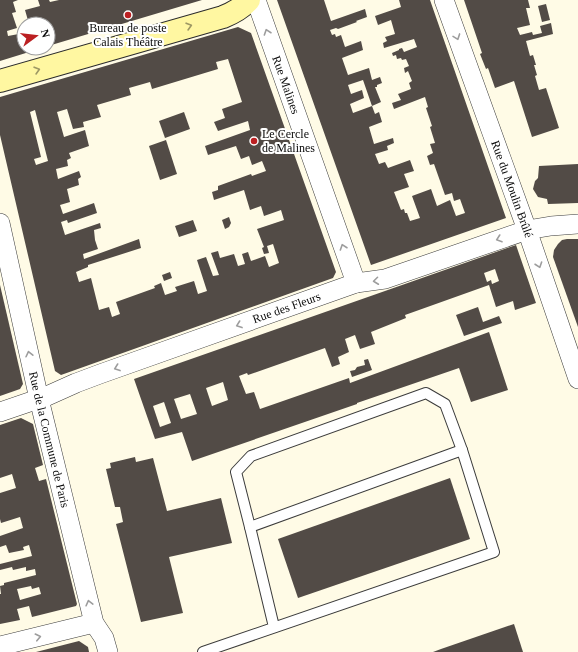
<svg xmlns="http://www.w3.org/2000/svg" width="578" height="652" font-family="Georgia,serif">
<rect width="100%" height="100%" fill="#fffbe6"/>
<g fill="#524b46" fill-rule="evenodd">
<path d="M0 0H18L13 2 16 12 12 13 17 28 7 31 8 36 24 33V48H42L0 61Z"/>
<path d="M38 0H49L50 2 59 0H202L48 46V24H29L25 10 40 6Z"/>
<path d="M277 0H324L331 21 365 9 367 17 356 21 357 22 338 29 336 28 330 30 332 35 335 34 336 37 341 35 345 47 361 41 363 50 342 58 348 75 369 68 372 80 380 77 382 83 377 85V87H375L381 102 372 106 363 80 348 85 351 94 362 90 364 98 350 104 353 113 372 106 375 114 379 112 382 122 369 127 374 144 393 138 394 143 387 146 388 150 375 154 379 164 385 162 388 168 410 160 414 171 404 174 409 187 394 192 401 210 404 209 405 213H407L410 221 420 218 412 196 431 189 437 206 450 200 456 216 465 213 460 199 454 201 452 193 445 195 434 164 430 165 427 156 433 153 430 144 435 143 430 127 432 126 426 108 428 107 425 97 394 109 392 103 401 100 398 94 411 89 409 83 412 81 408 71 405 73 404 68 409 66 406 59 402 60 401 58 397 59 396 55 393 56 392 53 399 50V49L402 48 404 52 417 47 414 39 384 48 383 43 387 41 385 37 395 34 391 20 378 25 375 16 401 7 399 0H430L506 218 371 265Z"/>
<path d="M464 0H528L530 8H526L530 25 517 28 520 35 532 32 533 35 542 33 540 26 551 23 553 34 526 41 530 56 533 55 536 65H534L537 75 535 76 539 90 546 88 559 128 532 137 514 81 495 88 488 68 486 69 480 54 482 53Z"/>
<path d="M546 4 550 20 542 22 538 6Z"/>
<path d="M238 27 251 33 336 272 333 278 61 375 55 371 0 135V97ZM228 59 242 102 222 109 225 118 214 122 218 131 248 121 250 130 205 146 208 155 236 146 241 159 249 156 252 165 262 161 266 171 252 176 251 174 218 186V190L212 192 214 200 244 190 250 210 261 206 264 216 281 210 284 220 257 229 264 247 262 248 264 254 269 253 267 246 273 244 279 263 269 267 265 256 251 261 248 252 242 254 245 264 238 266 234 254 220 258 218 251 211 253 219 275 213 276 206 257 197 260 207 291 198 294 194 281 175 287 177 291 165 295 161 283 154 286 155 288 116 302 120 314 112 317 109 307 99 310 91 278 79 282 76 272 88 267V265L141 248 139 239 84 259 83 254 98 249 95 240 94 230 101 228 100 223 65 235 61 222 67 220 68 223 97 213 94 203 63 214 60 205 70 202 67 189 79 185 78 179 81 177 79 171 58 179 56 169 68 166 67 160 71 158 69 153 89 146 85 130 64 137 57 112 67 109 73 129 84 127 83 122 101 117 97 105 131 95 129 88 150 82 152 89 218 69 216 62ZM35 110 48 161 36 165 34 159 41 157 30 112Z"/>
<path d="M184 112 190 129 165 138 159 121Z"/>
<path d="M166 140 177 174 160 180 149 146Z"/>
<path d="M578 164V203L548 204 547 199 538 197 533 189 535 181 538 178 539 166Z"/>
<path d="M229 217 231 223 229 227 225 229 222 220Z"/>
<path d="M193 220 197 231 179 237 175 226Z"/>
<path d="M567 239H578V327L553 257 554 250 558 244 562 240Z"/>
<path d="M516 245 536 303 515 310 513 301 496 307 489 285 405 315 406 318 371 332 375 344 360 349 355 335 345 339 349 352 338 357 340 364 332 367 325 348 248 375 247 373 239 376 246 394 254 392 260 409 349 378 350 383 489 332 508 390 471 402 459 368 357 403V404L192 461 182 432 155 439 134 379ZM495 269 499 281 492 284 491 280 487 282 484 273ZM223 382 228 400 212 406 206 388ZM190 394 197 414 181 419 174 399ZM164 402 171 423 160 427 153 406Z"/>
<path d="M170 272 172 278 164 281 162 275Z"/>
<path d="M0 285 23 384 20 389 0 396Z"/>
<path d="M478 307 483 322 499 316 502 323 464 336 456 315Z"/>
<path d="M368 359 372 370 352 377 350 371 355 370 357 367 365 365 364 360Z"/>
<path d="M21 418 33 424 43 465 35 468 39 481 46 479 77 604 76 606 32 617 29 606 17 609 20 620 0 624V594H1L0 586 4 585V583L36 575 35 569 26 571V567L13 570 12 567 0 570V564L32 556 29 545 23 547 24 550 9 553 6 545 0 547V536L23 528 20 517 1 523 0 519V493L16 488 12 474 0 478V425ZM31 586 32 589 39 587 41 594 20 600 17 589Z"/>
<path d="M135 457 136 462 153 458 167 511 221 498 232 543 169 557 183 613 141 622 116 524 123 522 120 507H115L106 469 111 468 110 463Z"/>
<path d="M450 478 470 539 298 598 278 539Z"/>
<path d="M514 624 523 652H433L441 649Z"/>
<path d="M79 641 88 647 89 652H36Z"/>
</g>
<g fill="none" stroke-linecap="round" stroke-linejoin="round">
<defs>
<g id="lane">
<path d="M250 527 236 472 251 456 426 393 445 404 462 450"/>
<path d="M203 652 494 552 462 450 250 527 274 627"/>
</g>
<g id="street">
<path id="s1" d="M256 0 356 283"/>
<path id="s2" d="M444 0 527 230 578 379"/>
<path id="s3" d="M0 223 39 399 94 623 104 638 108 652"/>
<path id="s4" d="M0 412 47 396 76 383 100 374 356 283 385 279 527 230 551 226 578 224"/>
<path d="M0 646 94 623"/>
</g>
<path id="secondary" d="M0 81 223 17C233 13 242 8 249 0"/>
</defs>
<use href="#lane" stroke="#3c3c3c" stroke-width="12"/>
<use href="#street" stroke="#3c3c3c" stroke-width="20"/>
<use href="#secondary" stroke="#2b2b2b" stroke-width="24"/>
<use href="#lane" stroke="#fff" stroke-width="10"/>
<use href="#street" stroke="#fff" stroke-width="19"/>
<use href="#secondary" stroke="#fff7a1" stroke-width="22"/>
</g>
<defs><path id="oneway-chevron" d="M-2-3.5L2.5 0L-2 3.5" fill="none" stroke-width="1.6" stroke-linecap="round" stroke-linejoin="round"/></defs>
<g stroke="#9d9864">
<use href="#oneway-chevron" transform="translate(189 26) rotate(-16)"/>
<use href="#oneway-chevron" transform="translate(37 70) rotate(-16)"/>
</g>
<g stroke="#9d9d9d">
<use href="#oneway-chevron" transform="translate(267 32) rotate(-109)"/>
<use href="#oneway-chevron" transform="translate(457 37) rotate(70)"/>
<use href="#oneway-chevron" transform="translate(499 239) rotate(161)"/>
<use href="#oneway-chevron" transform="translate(343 247) rotate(-109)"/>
<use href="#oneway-chevron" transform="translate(539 265) rotate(71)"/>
<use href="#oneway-chevron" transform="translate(376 281) rotate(173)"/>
<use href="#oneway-chevron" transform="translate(239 325) rotate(160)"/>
<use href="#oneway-chevron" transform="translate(29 354) rotate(-103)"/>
<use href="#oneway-chevron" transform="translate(117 368) rotate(160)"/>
<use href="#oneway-chevron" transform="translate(89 603) rotate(-104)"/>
<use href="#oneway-chevron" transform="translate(38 637) rotate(-13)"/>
</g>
<g fill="#bb2022" stroke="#fff" stroke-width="1.5">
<circle cx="128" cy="15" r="4"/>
<circle cx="254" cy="141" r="4"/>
</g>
<g text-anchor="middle" stroke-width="4" stroke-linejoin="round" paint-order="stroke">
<g font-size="12" fill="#090909" stroke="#fff">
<text x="128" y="32">Bureau de poste<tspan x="128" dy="14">Calais Théâtre</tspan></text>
<text x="262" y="138" text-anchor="start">Le Cercle<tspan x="262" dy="14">de Malines</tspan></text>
</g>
<g font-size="12" fill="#090909" stroke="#fff">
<text dy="4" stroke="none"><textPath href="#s1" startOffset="90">Rue Malines</textPath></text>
<text dy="4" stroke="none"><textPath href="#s2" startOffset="201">Rue du Moulin Brûlé</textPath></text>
<text dy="4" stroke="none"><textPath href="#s4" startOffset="305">Rue des Fleurs</textPath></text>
<text dy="4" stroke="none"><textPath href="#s3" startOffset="222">Rue de la Commune de Paris</textPath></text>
</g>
</g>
<g transform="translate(36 36) rotate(75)"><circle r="19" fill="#ffffff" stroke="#9d9d9d"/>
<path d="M0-3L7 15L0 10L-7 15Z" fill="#bb2022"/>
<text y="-6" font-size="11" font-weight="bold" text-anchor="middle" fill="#090909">N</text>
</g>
</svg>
